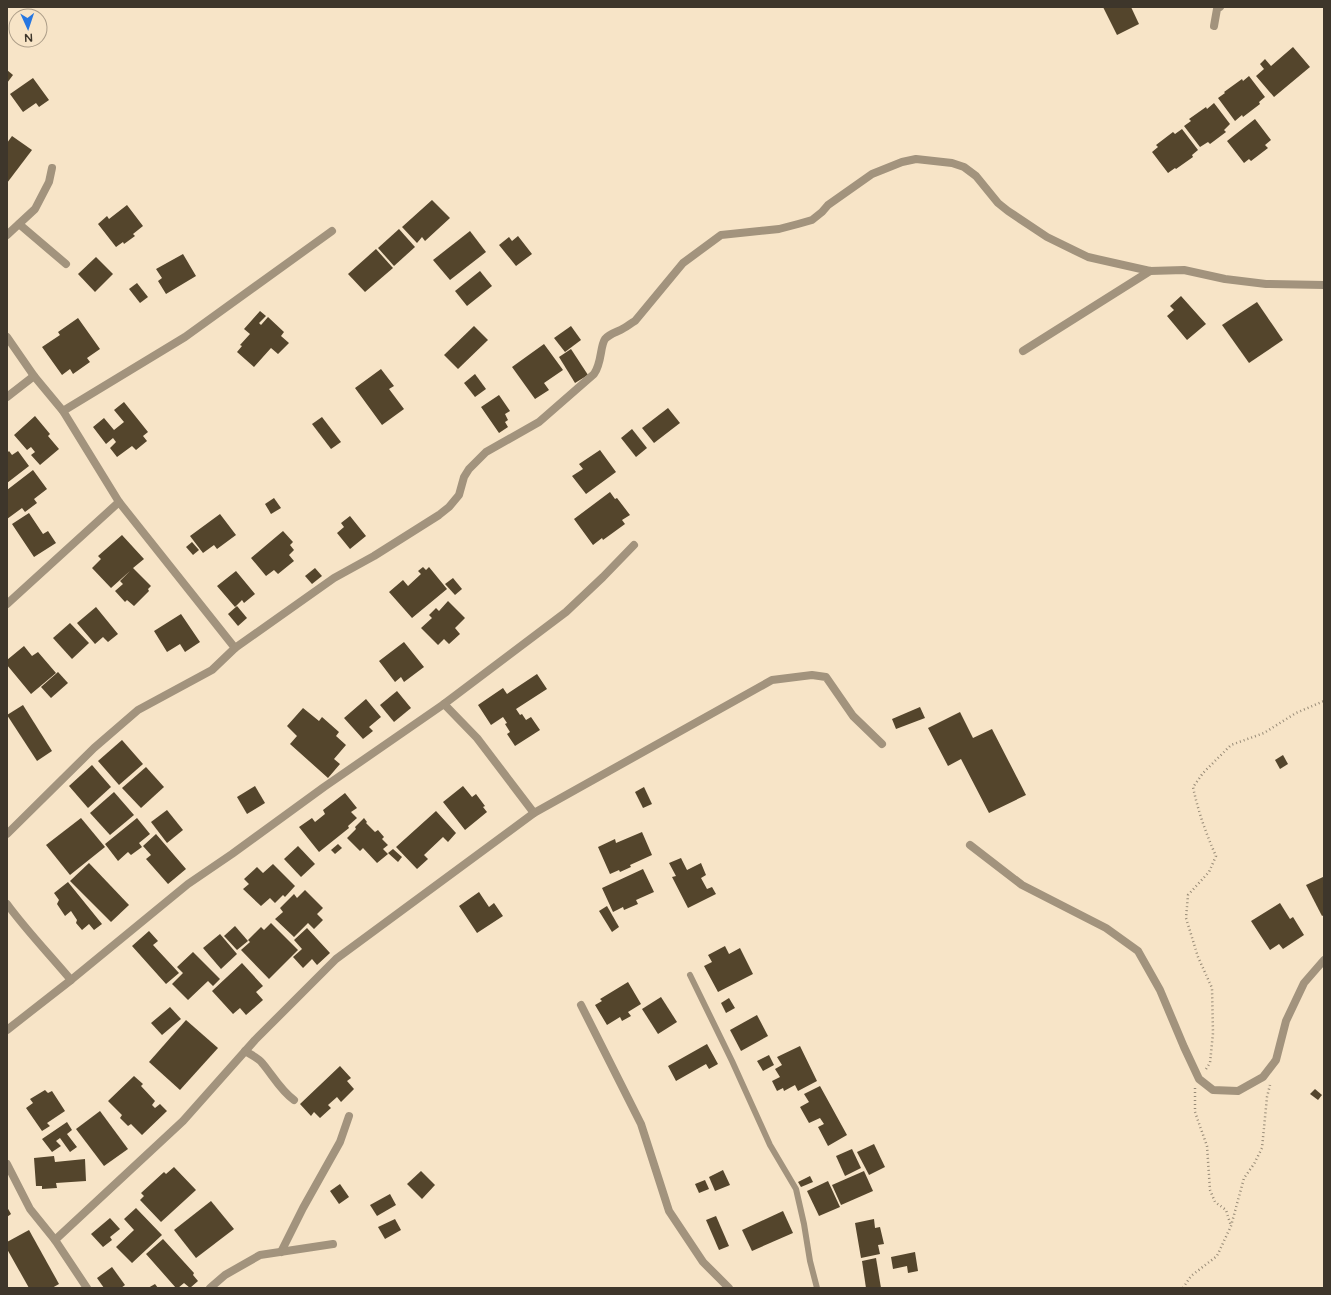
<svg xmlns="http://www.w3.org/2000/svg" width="1331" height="1295" font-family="'Varela Round',sans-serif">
<rect width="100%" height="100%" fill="#f7e4c7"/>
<g fill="#54452c">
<path d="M1103 7H1131L1139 24 1117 35Z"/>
<path d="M1293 47 1310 67 1274 97 1256 76 1264 69 1260 64 1265 59 1271 66Z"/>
<path d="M7 70 13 75 7 83Z"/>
<path d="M1249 76 1265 97 1259 102 1260 104 1243 117 1242 115 1235 121 1218 98 1225 93 1224 92 1242 79 1243 81Z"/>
<path d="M33 78 49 100 39 107 36 103 23 112 10 94Z"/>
<path d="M1214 103 1230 124 1224 130 1226 132 1210 144 1208 142 1200 147 1184 126 1191 121 1189 119 1206 107 1207 109Z"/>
<path d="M1255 119 1271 140 1265 145 1268 148 1251 161 1249 159 1244 163 1227 141Z"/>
<path d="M1182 129 1198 150 1192 155 1193 157 1176 169 1175 168 1168 173 1152 152 1158 147 1156 145 1173 132 1175 134Z"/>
<path d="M12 136 32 150 7 183V143Z"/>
<path d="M432 200 450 218 425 241 422 237 417 243 402 227Z"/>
<path d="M127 205 143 226 133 234 135 236 124 244 123 242 116 247 98 224 107 216 109 219Z"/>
<path d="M399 229 415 247 394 266 378 248Z"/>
<path d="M470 231 486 252 450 280 433 260Z"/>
<path d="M518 236 532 254 516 266 499 245 509 237 512 241Z"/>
<path d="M376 249 393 268 365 292 348 274Z"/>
<path d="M183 254 196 276 166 294 158 281 162 278 156 269Z"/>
<path d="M96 257 113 274 95 292 78 274Z"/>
<path d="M480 271 492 286 467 306 455 291Z"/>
<path d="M137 283 148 297 140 303 129 289Z"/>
<path d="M1181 296 1206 324 1187 340 1167 316 1174 310 1170 306Z"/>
<path d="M1257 302 1283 340 1249 363 1222 325Z"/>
<path d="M260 311 266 316 259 323 261 325 268 317 284 332 281 336 289 343 278 354 271 348 254 367 237 352 242 346 240 345 250 334 244 329Z"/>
<path d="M78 318 100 349 87 358 90 362 73 374 70 369 62 375 42 347 60 335 58 332Z"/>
<path d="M474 326 488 340 458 369 444 355Z"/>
<path d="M571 326 581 340 565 352 554 338Z"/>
<path d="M544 344 563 370 544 383 549 390 535 399 512 367Z"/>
<path d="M571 349 588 375 575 383 559 357Z"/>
<path d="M381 369 394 386 389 389 404 409 382 425 355 388Z"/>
<path d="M475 374 486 389 475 397 464 383Z"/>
<path d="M499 395 510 411 505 414 508 420 505 422 508 427 499 433 481 407Z"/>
<path d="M124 402 148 432 143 436 147 441 136 450 132 446 117 457 110 448 116 442 113 438 106 444 93 427 104 418 114 430 124 422 114 410Z"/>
<path d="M668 408 680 423 654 443 642 428Z"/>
<path d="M35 416 50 434 48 436 59 449 40 465 31 455 35 452 31 447 27 450 14 435Z"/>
<path d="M322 417 341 442 331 449 312 424Z"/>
<path d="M632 429 647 448 636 457 621 438Z"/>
<path d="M600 450 616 472 586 494 572 476 583 469 579 464Z"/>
<path d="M9 451 12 455 18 451 29 466 7 483V453Z"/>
<path d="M33 470 47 489 34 499 37 503 25 512 22 508 7 519V490Z"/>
<path d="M610 492 615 499 617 498 630 515 622 520 625 524 603 540 602 538 593 545 574 519Z"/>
<path d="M274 498 281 508 271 514 265 504Z"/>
<path d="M29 513 43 534 48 531 56 543 34 557 12 524Z"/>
<path d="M220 514 236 535 217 549 214 545 203 553 190 536Z"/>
<path d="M350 516 366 536 350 549 337 533 344 527 341 523Z"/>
<path d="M283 531 293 542 290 545 294 550 289 555 294 561 278 574 274 570 266 576 251 558Z"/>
<path d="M122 535 144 559 133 568 151 586 148 589 149 591 134 606 127 600 125 602 115 591 123 584 120 581 130 571 111 588 92 568 101 559 98 556Z"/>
<path d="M192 542 199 550 193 555 186 547Z"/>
<path d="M423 567 426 570 429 567 447 589 412 618 389 592 403 580 408 586 421 574 418 571Z"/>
<path d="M315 568 322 576 312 584 305 576Z"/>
<path d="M236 571 255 594 244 603 242 600 235 607 217 586Z"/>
<path d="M453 578 462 589 455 595 445 584Z"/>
<path d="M448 601 465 618 455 628 460 634 449 644 444 639 438 645 421 628 432 618 429 615 436 608 439 611Z"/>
<path d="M237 606 247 618 238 626 228 614Z"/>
<path d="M96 607 118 634 108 642 103 637 95 644 77 623Z"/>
<path d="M181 614 200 642 185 652 180 644 167 652 154 631Z"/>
<path d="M70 623 89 643 72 659 53 638Z"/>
<path d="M404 642 424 667 404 682 401 677 395 682 379 661Z"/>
<path d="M24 646 32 656 38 652 56 673 31 694 7 665V660Z"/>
<path d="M58 672 68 683 51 698 41 687Z"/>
<path d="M537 674 547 689 516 709 520 715 522 714 526 720 531 717 540 730 515 746 507 734 510 732 505 724 507 723 503 717 491 725 478 705 503 688 507 694Z"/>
<path d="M397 691 411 708 394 722 380 705Z"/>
<path d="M366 699 381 717 369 727 373 731 363 739 344 718Z"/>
<path d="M23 705 52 751 37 761 7 715Z"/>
<path d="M920 707 925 718 896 729 892 719Z"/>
<path d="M303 708 319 721 322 717 339 732 336 736 346 745 334 759 340 764 328 778 290 744 297 736 287 726Z"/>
<path d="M960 712 973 738 992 729 1026 795 989 813 961 759 948 766 928 728Z"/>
<path d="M122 740 143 764 119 785 98 761Z"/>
<path d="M1283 755 1288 764 1280 769 1275 760Z"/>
<path d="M92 765 111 787 88 808 69 786Z"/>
<path d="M146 767 164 787 141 808 122 788Z"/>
<path d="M255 786 265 803 247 814 237 797Z"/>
<path d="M463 786 472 797 476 794 485 806 483 807 487 812 465 830 443 802Z"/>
<path d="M644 787 652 804 643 808 635 792Z"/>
<path d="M114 792 134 815 110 835 90 813Z"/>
<path d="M345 793 357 808 351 812 357 818 348 826 349 828 319 852 299 827 312 818 315 822 325 814 323 810Z"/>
<path d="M167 810 183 830 167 843 151 822Z"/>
<path d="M436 811 456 833 448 842 443 837 424 855 428 859 417 869 396 847Z"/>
<path d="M81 818 105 847 70 875 46 845Z"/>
<path d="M137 818 150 834 139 843 142 847 131 855 128 852 118 861 105 844Z"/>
<path d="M364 818 367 822 366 823 375 832 378 830 384 837 382 839 388 845 383 849 388 854 377 863 363 848 360 851 347 838 356 829 355 827Z"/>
<path d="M642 832 652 855 630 865 631 867 620 872 619 870 610 874 598 847 615 839 616 843Z"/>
<path d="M156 834 186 869 168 884 146 859 151 855 143 846Z"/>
<path d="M338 844 342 848 335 854 331 850Z"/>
<path d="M298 846 315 864 301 877 284 859Z"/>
<path d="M393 849 402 857 398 862 388 853Z"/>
<path d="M681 858 687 870 701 863 706 875 701 878 707 889 712 887 716 894 688 908 672 877 676 876 669 863Z"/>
<path d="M89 863 129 905 111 922 70 881Z"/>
<path d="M273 864 295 886 285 897 283 895 275 903 270 898 261 906 243 889 249 884 244 879 257 867 263 873Z"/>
<path d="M643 869 654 892 636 900 638 904 624 910 623 907 613 912 602 888Z"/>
<path d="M1323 877 1324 879V915L1322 916 1306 885Z"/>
<path d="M68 882 102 924 94 930 89 924 82 930 76 923 77 920 71 911 65 916 57 904 59 900 54 893Z"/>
<path d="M305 890 323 908 317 914 323 920 314 929 308 923 294 937 275 919 283 912 280 908 294 894 297 898Z"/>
<path d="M479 892 489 907 494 903 503 916 477 933 459 906Z"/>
<path d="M1280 903 1290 919 1293 917 1304 935 1283 949 1279 944 1270 950 1251 921Z"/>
<path d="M607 906 619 927 612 932 599 911Z"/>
<path d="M271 923 298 950 269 979 241 950 250 942 248 940 261 927 264 930Z"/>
<path d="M235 926 248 941 237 950 224 936Z"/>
<path d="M307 928 330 953 317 965 312 959 303 968 293 957 302 949 294 940Z"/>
<path d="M149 931 158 941 153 945 179 973 166 984 132 946Z"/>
<path d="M220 934 237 954 221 969 203 948Z"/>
<path d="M725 946 729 954 740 948 753 974 718 992 704 966 712 962 708 955Z"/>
<path d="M193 952 220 979 213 986 208 981 188 1000 172 984 183 973 177 967Z"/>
<path d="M242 963 263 986 256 992 263 1000 246 1015 240 1008 233 1014 212 991Z"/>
<path d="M628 982 641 1004 628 1012 631 1016 622 1021 620 1017 607 1025 595 1005 602 1001 600 999Z"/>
<path d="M661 997 677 1022 658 1034 642 1009Z"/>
<path d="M729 998 735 1008 726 1013 721 1003Z"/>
<path d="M170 1007 181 1019 162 1035 151 1023Z"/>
<path d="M757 1015 768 1036 741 1051 730 1030Z"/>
<path d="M186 1020 218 1048 180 1090 149 1062Z"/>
<path d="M707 1044 718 1064 709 1069 706 1064 676 1081 668 1066Z"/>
<path d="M800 1046 817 1081 798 1091 795 1085 784 1091 783 1088 777 1091 772 1081 780 1077 775 1069 782 1065 777 1057Z"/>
<path d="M769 1055 774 1065 763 1071 757 1061Z"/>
<path d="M340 1066 351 1078 347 1081 354 1089 341 1102 337 1097 328 1105 331 1108 320 1118 314 1112 311 1116 300 1104Z"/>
<path d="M134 1076 143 1084 141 1086 155 1101 152 1105 155 1108 160 1104 167 1111 142 1135 131 1124 128 1126 120 1118 122 1115 108 1101Z"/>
<path d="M820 1086 847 1135 828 1146 818 1127 824 1124 820 1118 809 1123 800 1107 809 1102 804 1094Z"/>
<path d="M1315 1089 1322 1095 1318 1100 1310 1094Z"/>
<path d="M45 1090 48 1093 52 1091 65 1111 47 1123 50 1126 42 1131 26 1108 33 1103 30 1099Z"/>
<path d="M100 1111 128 1149 104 1166 76 1129Z"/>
<path d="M67 1122 72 1130 67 1134 77 1147 70 1152 60 1138 56 1141 61 1146 52 1152 42 1139Z"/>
<path d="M874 1144 885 1167 869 1175 857 1152Z"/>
<path d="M852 1149 861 1168 845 1176 836 1156Z"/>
<path d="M54 1156 55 1162 85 1159 86 1181 56 1183 57 1188 42 1189V1186H36L34 1158Z"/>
<path d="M174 1167 196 1190 161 1222 140 1200 144 1196 141 1193 164 1172 166 1174Z"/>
<path d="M723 1170 730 1185 715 1191 709 1177Z"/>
<path d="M421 1171 435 1185 422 1199 407 1184Z"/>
<path d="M864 1171 873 1191 841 1205 832 1185Z"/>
<path d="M810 1176 813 1182 801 1187 798 1182Z"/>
<path d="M705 1180 709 1189 699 1193 695 1184Z"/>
<path d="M828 1181 840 1207 819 1216 807 1191Z"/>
<path d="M340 1184 349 1197 339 1204 330 1191Z"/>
<path d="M390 1194 396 1205 377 1216 370 1205Z"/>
<path d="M211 1201 234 1229 196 1258 174 1230Z"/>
<path d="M7 1207 11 1214 7 1217Z"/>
<path d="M136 1208 162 1235 132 1263 116 1247 134 1230 124 1219Z"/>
<path d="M783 1211 793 1233 752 1251 742 1230Z"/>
<path d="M716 1216 729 1246 719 1250 706 1220Z"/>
<path d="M110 1218 120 1229 110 1237 112 1240 103 1247 91 1234Z"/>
<path d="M395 1219 401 1230 385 1239 378 1227Z"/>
<path d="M874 1219 875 1228 880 1227 884 1244 878 1245 880 1254 861 1258 855 1223Z"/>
<path d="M29 1230 59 1284 52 1288H29L7 1249V1242Z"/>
<path d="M163 1239 194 1273 193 1275 198 1281 190 1288 184 1283 178 1288H176L146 1254Z"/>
<path d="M915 1252 918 1271 908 1273 907 1266 893 1269 891 1257Z"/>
<path d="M876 1258 881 1288H866L862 1261Z"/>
<path d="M112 1267 125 1285 121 1288H104L97 1278Z"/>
<path d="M155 1284 158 1288H148Z"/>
</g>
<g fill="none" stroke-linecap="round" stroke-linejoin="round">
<g stroke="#988b77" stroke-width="2.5" stroke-dasharray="1 3" stroke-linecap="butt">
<path d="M1206 1069 1210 1063 1213 1033 1212 988 1198 957 1186 918 1188 895 1209 872 1216 856C1206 834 1198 811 1193 787L1203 773 1231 745 1264 733 1296 713 1324 701"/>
<path d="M1195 1088V1112L1207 1146 1210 1190 1215 1202 1226 1210 1231 1226"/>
<path d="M1183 1288 1191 1276 1217 1256 1231 1226 1244 1178 1254 1164 1262 1148 1267 1097 1270 1085"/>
</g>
<path stroke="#a2937d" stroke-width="6" d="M690 975 732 1061 770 1145 796 1189 804 1224 810 1261 817 1288"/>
<g stroke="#a2937d" stroke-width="8">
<path d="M1214 26 1217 9 1220 7"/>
<path d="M19 224 66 264"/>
<path d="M7 235 35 209 49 182 52 168"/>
<path d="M7 337 34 376"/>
<path d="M1023 351 1150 271"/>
<path d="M7 397 34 376 63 411 119 502 235 648 212 670 138 710 94 748 7 834"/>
<path d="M63 411 185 337 332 231"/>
<path d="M7 604 119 502"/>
<path d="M235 648 334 578 374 556 439 515 449 507 459 495 464 477 469 469 486 452 539 422 594 374C602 363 600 346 605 339 610 333 618 332 624 328 628 326 631 323 635 321L683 263 721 235 779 229 798 224 812 220 822 212 828 205 872 174 902 162 916 159 952 163 964 167 976 176 998 203 1008 211 1047 237 1088 257 1150 271 1184 270 1225 279 1266 284 1324 285"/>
<path d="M444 704 566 612 603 577 634 545"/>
<path d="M970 845 1022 885 1106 928 1138 951 1160 990 1184 1047 1199 1079 1213 1090 1238 1091 1263 1077 1276 1060 1286 1021 1304 983 1324 960"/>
<path d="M7 904C26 930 50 955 71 980"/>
<path d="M581 1005 641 1124 669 1211 703 1262 729 1288"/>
<path d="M7 1030 71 980 188 884 232 854 324 787 444 704 477 738 534 813 772 680 812 675 826 677 853 716 882 744"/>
<path d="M245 1051C251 1055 259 1058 263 1064 273 1076 281 1091 294 1100"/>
<path d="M7 1164 30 1209 55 1240 87 1288"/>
<path d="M55 1240 183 1121 255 1040 336 959 534 813"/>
<path d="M281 1252 303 1208 340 1142 349 1116"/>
<path d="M210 1288 225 1275 260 1255 333 1244"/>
</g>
</g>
<rect width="1331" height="1295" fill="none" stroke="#3e362b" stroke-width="16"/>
<g transform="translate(28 28) rotate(177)"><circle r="19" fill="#f7e4c7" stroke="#ad9e89"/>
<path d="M0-3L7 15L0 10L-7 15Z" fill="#2676e1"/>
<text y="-6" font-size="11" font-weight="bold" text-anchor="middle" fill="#3e362b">N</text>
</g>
</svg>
